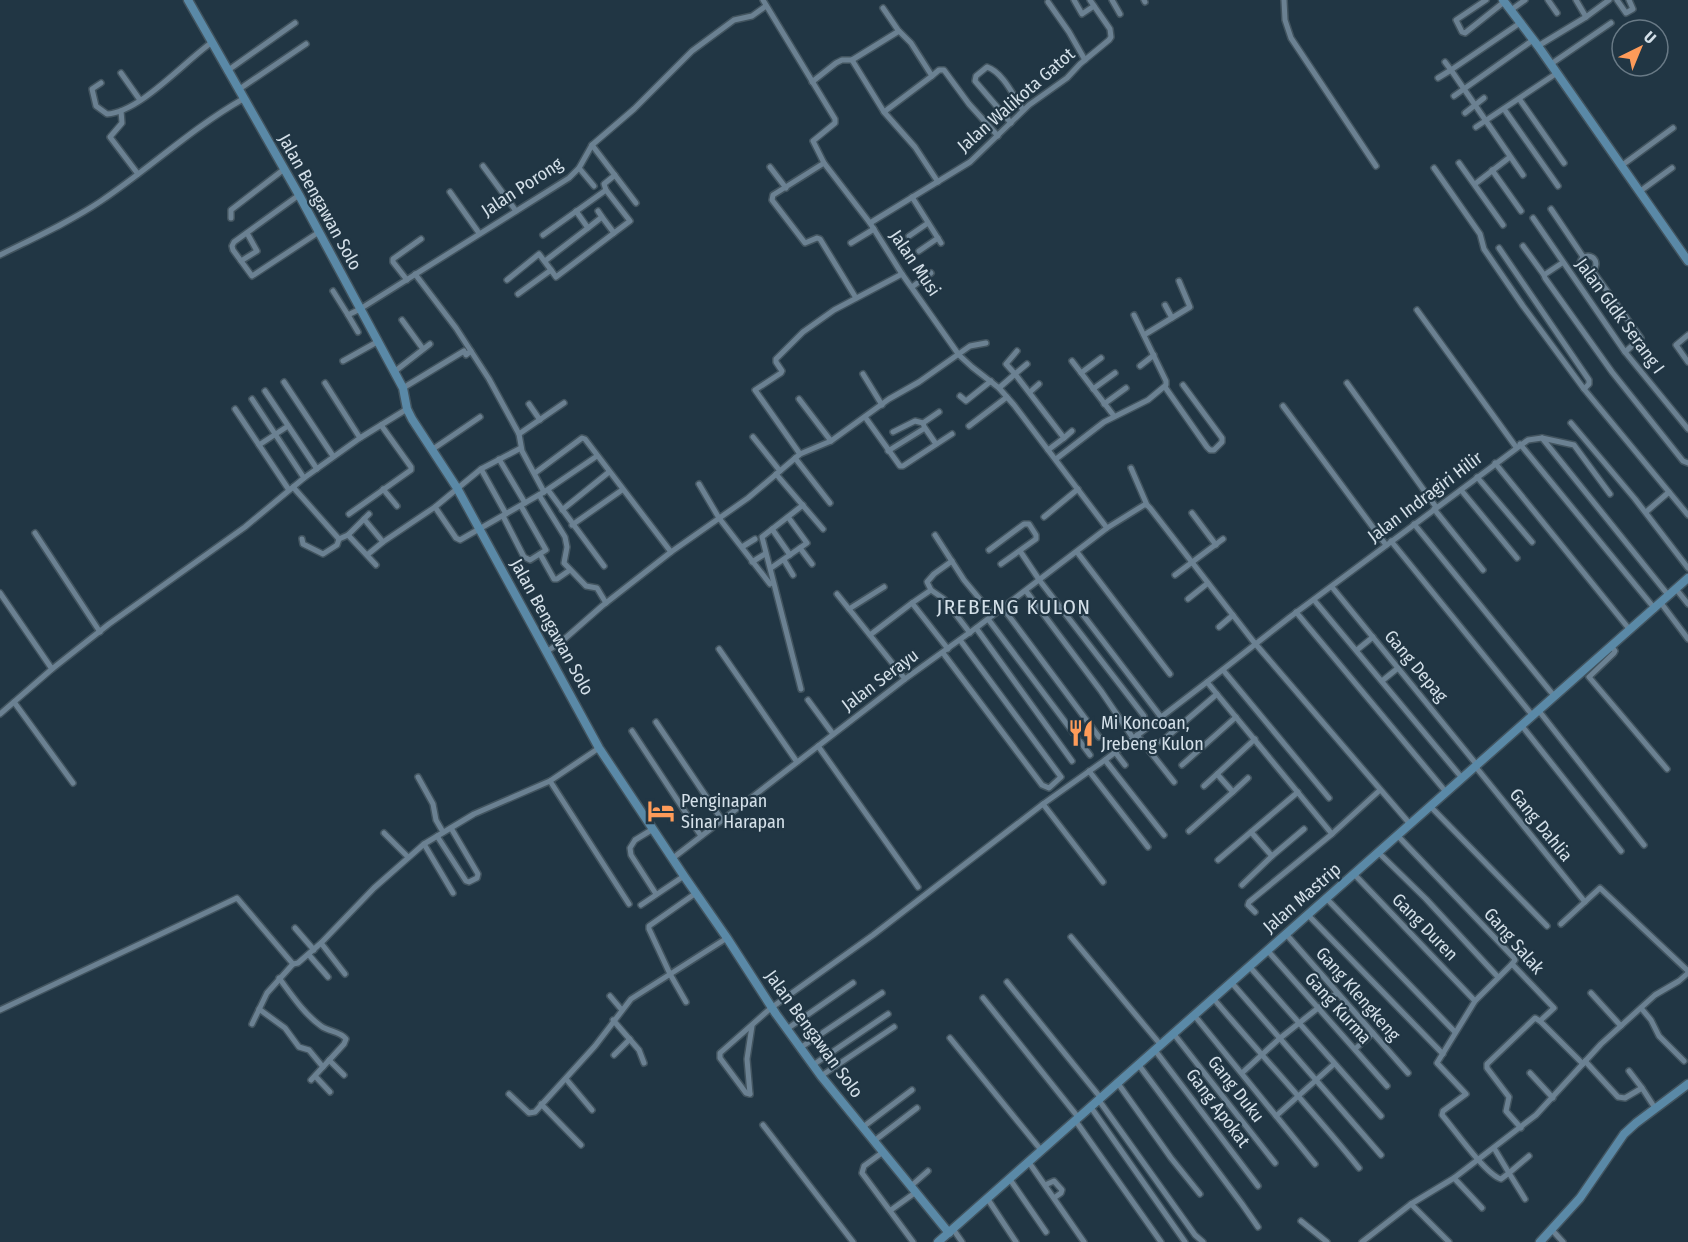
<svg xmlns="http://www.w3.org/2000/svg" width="1688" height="1242" font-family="'Fira Sans Condensed',sans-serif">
<rect width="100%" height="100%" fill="#213644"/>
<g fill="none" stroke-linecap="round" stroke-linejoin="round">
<defs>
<g id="street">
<path d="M763 0 835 119V123L813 141 824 163 870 223 902 274 959 355 972 367 999 388 1014 405 1107 528"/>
<path d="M1074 0 1082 14 1094 6"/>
<path d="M1112 0 1120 14"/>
<path d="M1144 0 1145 2"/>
<path d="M1284 0 1285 20 1291 38 1376 166"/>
<path d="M1486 0 1456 20 1462 32 1465 33 1504 2"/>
<path d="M1548 0 1557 13"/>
<path d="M1576 0 1586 17"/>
<path d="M1617 0 1626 13 1633 9 1629 0"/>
<path d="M1048 2 1069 32 1085 60"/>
<path d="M883 8 898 30"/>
<path d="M1511 10 1525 0"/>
<path d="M1520 23 1451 70 1523 175"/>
<path d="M1538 46 1586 17 1609 0"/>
<path d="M852 60 884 112 915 147 938 182"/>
<path d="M1551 64 1611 23"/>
<path d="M227 71 295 23"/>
<path d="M121 73 140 100"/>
<path d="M932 76 939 70H944L969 104 998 136"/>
<path d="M1438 78 1451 70 1445 62"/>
<path d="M812 82 836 63 842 60H852L899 31 911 43 932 76 884 112"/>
<path d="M101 83 92 89 96 106 107 114C140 112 184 62 211 43"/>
<path d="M238 90 306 44"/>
<path d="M1454 96 1533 40"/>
<path d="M1520 100 1564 163"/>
<path d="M1504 109 1558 186"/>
<path d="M121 111 122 123 110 137 138 174"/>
<path d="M1465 113 1484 98"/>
<path d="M1011 123 975 81 976 76 987 67C1003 72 1014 97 1023 110"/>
<path d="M1476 127 1557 73"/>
<path d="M592 145 636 203"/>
<path d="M824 163 773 195 772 200 805 243 817 238 820 239 856 298"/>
<path d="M1459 163 1503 225"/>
<path d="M483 166 516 211"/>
<path d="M1621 166 1673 128"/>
<path d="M770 167 786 188"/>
<path d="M579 168 594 186"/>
<path d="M1434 168 1480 234 1484 249 1523 306 1584 389 1688 515"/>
<path d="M1492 170 1521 211"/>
<path d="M1475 184 1510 157"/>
<path d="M450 192 479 233"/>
<path d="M1639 192 1672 168"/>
<path d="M299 195 234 242 232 246 233 250 252 276 319 232"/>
<path d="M912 197 941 243"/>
<path d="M1551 209 1584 258"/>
<path d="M576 211 588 228 602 217 598 211"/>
<path d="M602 217 614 233 630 221 606 190"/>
<path d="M231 218V210L283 170"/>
<path d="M1533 218 1625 352 1688 429"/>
<path d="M870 223 970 162 1029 105 1067 78 1080 64 1109 40 1111 37 1110 29 1090 0"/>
<path d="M543 235 606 190 604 184 615 175"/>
<path d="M909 236 928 223"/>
<path d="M851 243 874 229"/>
<path d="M1523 246 1544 275"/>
<path d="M1499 248 1589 380V384L1584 389"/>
<path d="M919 251 938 238"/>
<path d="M0 255C34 238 70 222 101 201 150 168 192 128 243 99"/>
<circle cx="1588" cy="264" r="8"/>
<path d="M241 261 257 251 247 233"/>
<path d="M545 261 588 228"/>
<path d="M1562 263 1544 275 1545 278 1612 372 1683 461 1688 463"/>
<path d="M1592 270 1641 338 1625 352"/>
<path d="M415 274 456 328 489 379 519 434 522 451 544 492"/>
<path d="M407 280 393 262V259L421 239"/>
<path d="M507 280 539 254 551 270"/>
<path d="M912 287 931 273"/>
<path d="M333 291 348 315 360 309 569 178 579 168 592 145 634 109 692 51 734 20 752 16 766 6"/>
<path d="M518 294 551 270 556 277 614 233"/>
<path d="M1165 305 1172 318"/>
<path d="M1417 310 1516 447"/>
<path d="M348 315 358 332"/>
<path d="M402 320 423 349"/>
<path d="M1144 335 1190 307 1179 281"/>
<path d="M1688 335 1676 345 1688 362"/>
<path d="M1017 351 1006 364 1015 374 1027 364"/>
<path d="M343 361 377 342"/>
<path d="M1072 361 1114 416"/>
<path d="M1140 366 1154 355"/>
<path d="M394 372 430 344"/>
<path d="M1081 373 1101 358"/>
<path d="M863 374 882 405"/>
<path d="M284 382 333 456"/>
<path d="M325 383 360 438"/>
<path d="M1347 383 1436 507"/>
<path d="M1165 387 1207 447 1210 450H1214L1222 442V438L1183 385"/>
<path d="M403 388 464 351 466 355 471 351"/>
<path d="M999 388 1015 374 1064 438 1048 450"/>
<path d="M1093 389 1115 373"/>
<path d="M265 391 317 469"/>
<path d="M1030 392 1039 384"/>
<path d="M960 396 966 401 991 381"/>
<path d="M252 399 304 478"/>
<path d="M799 399 831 441"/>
<path d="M529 404 540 420"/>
<path d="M1104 404 1126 388"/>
<path d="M1283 406 1386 545"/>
<path d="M235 409 289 490"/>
<path d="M865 417 900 466H903L952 434"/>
<path d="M1571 423 1635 499 1688 568"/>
<path d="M924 426 923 423 939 412"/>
<path d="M969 426 1007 397"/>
<path d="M893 432 915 421 923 423"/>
<path d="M519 434 564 403"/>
<path d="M753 437 780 471"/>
<path d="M1064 438 1072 431"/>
<path d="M1542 438 1669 596"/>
<path d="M1520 444 1655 609"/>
<path d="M259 445 288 426"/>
<path d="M433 449 480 417"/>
<path d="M888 451 925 428 936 444"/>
<path d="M800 454 755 390 781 373 782 371 776 362V359L803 332 834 310 902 274"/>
<path d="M795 458 830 503"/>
<path d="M499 459 525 503"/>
<path d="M1056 459 1104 422 1148 400 1166 385V381L1134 315"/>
<path d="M1495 463 1630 630"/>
<path d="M1131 468 1147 505"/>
<path d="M481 469 506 514"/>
<path d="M535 473 582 438 585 439 671 552"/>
<path d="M776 474 823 529"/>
<path d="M1477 477 1532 542"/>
<path d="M699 484 719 518 770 584"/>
<path d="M293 487 339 539 348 535 369 514"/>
<path d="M383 489 397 506"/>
<path d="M548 490 604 566"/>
<path d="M1461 490 1517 558"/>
<path d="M539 495 565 537 567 547 564 563 586 586 597 588 606 603"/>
<path d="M435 507 456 538 460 540 544 492 597 456"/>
<path d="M1434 509 1483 570"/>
<path d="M562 510 609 472"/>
<path d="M1646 512 1669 492"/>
<path d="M1192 513 1216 545"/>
<path d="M349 514 411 470V467L381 425"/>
<path d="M503 516 524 557 530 560 546 550 521 506"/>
<path d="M1044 517 1078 489"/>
<path d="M364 519 383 542 435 507 481 469 521 448"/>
<path d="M1414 524 1555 697"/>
<path d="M572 525 622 490"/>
<path d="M772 529 790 555"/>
<path d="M35 533 100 632"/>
<path d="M348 535 376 565"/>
<path d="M935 535 964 580 993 615"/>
<path d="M302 539 303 544 323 554 337 545 339 539"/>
<path d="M1391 541 1533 716"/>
<path d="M742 547 755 539"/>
<path d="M800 548 812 564"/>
<path d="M989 550 1024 524H1029L1036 535V539L1001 564"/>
<path d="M1020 551 1040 581 1144 716"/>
<path d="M1077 552 1170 674"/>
<path d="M540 554 554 579H557L570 570"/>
<path d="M367 555 383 542"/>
<path d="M784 560 793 575"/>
<path d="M752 562 765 554"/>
<path d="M771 568 807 543 788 517"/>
<path d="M1175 575 1223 539"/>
<path d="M1332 587 1477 765"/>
<path d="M1676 589 1688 604"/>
<path d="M931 590 927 582 934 574 952 561"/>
<path d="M1026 591 1101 691 1133 738"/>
<path d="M0 593 52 669"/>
<path d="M837 594 905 679"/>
<path d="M1188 599 1208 583"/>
<path d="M1314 600 1462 778"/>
<path d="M1661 603 1688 639"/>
<path d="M1077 607 1161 717"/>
<path d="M1003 608 1099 737"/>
<path d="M849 609 884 587"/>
<path d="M1296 612 1446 792"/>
<path d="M988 619 1090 755"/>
<path d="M1219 627 1233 615"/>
<path d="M976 628 1072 761"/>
<path d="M870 635 912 603"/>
<path d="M1612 647 1615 651 1614 653 1589 677 1667 769"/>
<path d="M719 649 797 762"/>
<path d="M948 649 912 603 931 590 944 599 970 633"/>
<path d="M1357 650 1373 637"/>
<path d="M546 652 561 642 602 606 671 552 748 498 800 454 831 441 889 399 919 382 970 346 986 343"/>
<path d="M943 653 1042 785 1049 788 1061 777 960 640"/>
<path d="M1223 670 1329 798"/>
<path d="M1382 681 1398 668"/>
<path d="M801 689 762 537 803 505"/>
<path d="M808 700 833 734"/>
<path d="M14 702 73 783"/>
<path d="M1539 711 1644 845"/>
<path d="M0 714 52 669 109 624 245 527 304 478 360 438 407 409"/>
<path d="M656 722 722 820"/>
<path d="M1522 726 1621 851"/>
<path d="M632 731 701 836"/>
<path d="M1137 735 1174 782"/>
<path d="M1161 742 1217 694"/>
<path d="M818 746 918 887"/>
<path d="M1115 752 1125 765"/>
<path d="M1105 760 1164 835"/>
<path d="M1182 765 1236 717"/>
<path d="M1475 766 1585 902"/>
<path d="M1089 771 1148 847"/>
<path d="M1217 774 1233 792 1248 778"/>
<path d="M418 777 433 804 436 820 443 832"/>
<path d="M550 781 629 904"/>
<path d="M1204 786 1255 739"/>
<path d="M1380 790 1332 834 1207 682 1290 617 1528 440 1542 438 1574 445 1610 494"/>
<path d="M1043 804 1103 882"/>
<path d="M1430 806 1547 926"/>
<path d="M653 829 635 840 630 848 631 855 656 894"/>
<path d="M1189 831 1233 792"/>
<path d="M384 833 408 857"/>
<path d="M437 836 466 881 469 882 477 878 478 874 451 828"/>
<path d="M1398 836 1514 958 1515 960 1512 964 1554 1008 1540 1021 1583 1064"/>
<path d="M424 844 453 893"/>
<path d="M1378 852 1426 899 1498 977"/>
<path d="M1272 856 1304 829"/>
<path d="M673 858 905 679 976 628 1107 528 1144 505H1147L1150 508 1253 641 1410 824"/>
<path d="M1218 860 1298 792"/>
<path d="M1354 874 1475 1001"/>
<path d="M1242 885 1272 856 1251 832"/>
<path d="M1326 898 1455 1032"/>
<path d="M641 905 684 876"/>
<path d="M1255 912 1248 905 1249 902 1332 834"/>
<path d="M1307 914 1443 1054"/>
<path d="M1561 924 1600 888 1688 971"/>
<path d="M295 928 314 950"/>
<path d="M1286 934 1408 1073"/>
<path d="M1071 937 1160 1044"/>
<path d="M321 943 345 974"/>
<path d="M1267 950 1387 1086"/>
<path d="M309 955 328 977"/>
<path d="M1249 966 1381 1116"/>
<path d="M279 978C291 994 304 1014 321 1026 329 1032 340 1031 346 1039L344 1044 311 1080"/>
<path d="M1007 982 1100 1097"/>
<path d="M1231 982 1381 1155"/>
<path d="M1591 993 1621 1026"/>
<path d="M610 996 621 1009"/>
<path d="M983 998 1078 1117"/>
<path d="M1213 998C1261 1055 1312 1110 1359 1168"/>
<path d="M686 1002 670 974 649 929V926L696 893"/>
<path d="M1641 1008 1651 1020 1659 1036 1684 1061"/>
<path d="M259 1009 285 1028 299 1047 309 1050 323 1067"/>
<path d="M0 1010 237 898 293 964 298 963 321 943 374 888 424 844 474 814 550 781 599 748"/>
<path d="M1194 1015 1315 1164"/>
<path d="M613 1020 639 1050 644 1063"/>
<path d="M252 1024 267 993 293 964"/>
<path d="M787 1029 853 983"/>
<path d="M1173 1033 1275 1163"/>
<path d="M950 1038 1041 1150"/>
<path d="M800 1048 882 993"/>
<path d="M1154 1049 1258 1186"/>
<path d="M1355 1049 1373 1033"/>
<path d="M614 1055 630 1039"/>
<path d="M329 1060 344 1075"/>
<path d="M1585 1061 1618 1097 1625 1098 1642 1088 1655 1108"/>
<path d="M1138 1064 1242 1204 1258 1227"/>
<path d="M813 1065 888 1014"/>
<path d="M1629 1071 1642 1088"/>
<path d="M1242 1073 1279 1039 1337 993"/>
<path d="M1530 1073 1553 1098"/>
<path d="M315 1076 330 1092"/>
<path d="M821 1076 894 1027"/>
<path d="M566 1079 592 1110"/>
<path d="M1117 1082 1171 1158 1200 1194"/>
<path d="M509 1094 529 1113 535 1112 595 1046 631 999 727 938"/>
<path d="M750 1094 746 1093 720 1058V1053L771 1008 873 935 1043 804 1105 760 1207 682"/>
<path d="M750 1094 747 1059 752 1026"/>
<path d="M1098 1099 1195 1235 1203 1242"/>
<path d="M541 1104 581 1145"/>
<path d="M1090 1106 1185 1242"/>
<path d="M1276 1116 1334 1064"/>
<path d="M1075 1120 1161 1242"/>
<path d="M763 1125 853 1242"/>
<path d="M863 1127 912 1090"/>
<path d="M1521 1128 1506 1111 1509 1097 1487 1068V1064L1535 1018 1540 1021"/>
<path d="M874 1141 917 1108"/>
<path d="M1494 1148 1509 1173 1501 1179C1486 1175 1454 1129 1442 1115L1443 1111 1466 1094 1437 1063 1475 1001 1512 964"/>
<path d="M883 1152 864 1166 862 1173 913 1242"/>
<path d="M1028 1161 1084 1242"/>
<path d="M1009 1178 1046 1232"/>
<path d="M1454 1178 1482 1208"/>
<path d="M1045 1185 1054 1181 1062 1190 1061 1193 1054 1198"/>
<path d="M911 1186 928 1171"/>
<path d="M987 1198 1016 1242"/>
<path d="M1525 1199 1509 1173 1529 1156"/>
<path d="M1411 1204 1449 1242"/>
<path d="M891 1210 916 1192"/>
<path d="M1301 1221 1327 1242"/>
<path d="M953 1229 962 1242"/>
<path d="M1552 1230 1563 1242"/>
<path d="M1362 1242 1411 1204 1454 1178 1536 1115 1601 1044 1655 995 1679 981 1688 973"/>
</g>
<g id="secondary">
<path d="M188 0 299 195 403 388 407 409 412 419 457 488 599 748 684 876 727 938 776 1014 821 1076 949 1233"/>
<path d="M1503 0 1538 46 1688 261"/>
<path d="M938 1242 1688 578"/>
<path d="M1540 1242 1580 1198 1624 1134 1636 1123 1688 1084"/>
</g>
</defs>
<use href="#street" stroke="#42545f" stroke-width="8"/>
<use href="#secondary" stroke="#42545f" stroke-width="11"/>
<use href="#street" stroke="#6b8192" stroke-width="5"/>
<use href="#secondary" stroke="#5a89a7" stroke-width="8"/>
</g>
<defs>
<symbol id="restaurant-bare" viewBox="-9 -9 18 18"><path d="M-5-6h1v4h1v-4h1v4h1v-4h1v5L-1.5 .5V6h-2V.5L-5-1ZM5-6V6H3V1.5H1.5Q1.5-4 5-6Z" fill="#fe9b59" stroke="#213644" stroke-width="2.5" paint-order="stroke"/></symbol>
<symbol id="hotel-bare" viewBox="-9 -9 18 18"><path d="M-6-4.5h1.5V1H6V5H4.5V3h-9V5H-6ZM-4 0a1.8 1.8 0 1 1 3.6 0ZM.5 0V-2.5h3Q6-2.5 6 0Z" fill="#fe9b59" stroke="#213644" stroke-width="2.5" paint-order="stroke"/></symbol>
</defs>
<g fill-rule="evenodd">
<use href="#restaurant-bare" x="1062" y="714" width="38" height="38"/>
<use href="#hotel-bare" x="642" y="792" width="38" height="38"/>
</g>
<g text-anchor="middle" stroke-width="4.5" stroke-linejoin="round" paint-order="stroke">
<g font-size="18" fill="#d4e0e9" stroke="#213644">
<text transform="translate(1016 100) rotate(-41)" y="6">Jalan Walikota Gatot</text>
<text transform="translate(522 187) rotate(-33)" y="6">Jalan Porong</text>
<text transform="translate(320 202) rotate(61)" y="6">Jalan Bengawan Solo</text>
<text transform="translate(915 263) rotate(56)" y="6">Jalan Musi</text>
<text transform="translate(1620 316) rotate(54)" y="6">Jalan Gldk Serang I</text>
<text transform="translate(1425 497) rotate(-37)" y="6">Jalan Indragiri Hilir</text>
<text transform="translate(552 627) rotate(61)" y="6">Jalan Bengawan Solo</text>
<text transform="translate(1416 666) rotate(50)" y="6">Gang Depag</text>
<text transform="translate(880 680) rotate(-37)" y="6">Jalan Serayu</text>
<text transform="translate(1541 825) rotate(51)" y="6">Gang Dahlia</text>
<text transform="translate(1302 898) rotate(-41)" y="6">Jalan Mastrip</text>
<text transform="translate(1425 927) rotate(46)" y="6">Gang Duren</text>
<text transform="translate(1514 941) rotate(49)" y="6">Gang Salak</text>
<text transform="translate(1358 994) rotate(49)" y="6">Gang Klengkeng</text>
<text transform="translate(1338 1008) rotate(48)" y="6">Gang Kurma</text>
<text transform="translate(814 1034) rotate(54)" y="6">Jalan Bengawan Solo</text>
<text transform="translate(1236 1089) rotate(52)" y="6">Gang Duku</text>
<text transform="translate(1218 1108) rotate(53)" y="6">Gang Apokat</text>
</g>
<g font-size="18" fill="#d4e0e9" stroke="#213644" text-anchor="start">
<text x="1101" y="729">Mi Koncoan,<tspan x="1101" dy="21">Jrebeng Kulon</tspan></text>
<text x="681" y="807">Penginapan<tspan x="681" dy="21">Sinar Harapan</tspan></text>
</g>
<g font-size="21" letter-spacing="1.5" fill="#d4e0e9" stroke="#213644">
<text x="1014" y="614">JREBENG KULON</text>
</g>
</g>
<g transform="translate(1640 48) rotate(43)"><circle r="28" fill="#213644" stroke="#697a86" stroke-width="1.5"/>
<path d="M0-4.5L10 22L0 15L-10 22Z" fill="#fe9b59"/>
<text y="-9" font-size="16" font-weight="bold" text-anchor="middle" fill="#d4e0e9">U</text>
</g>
</svg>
